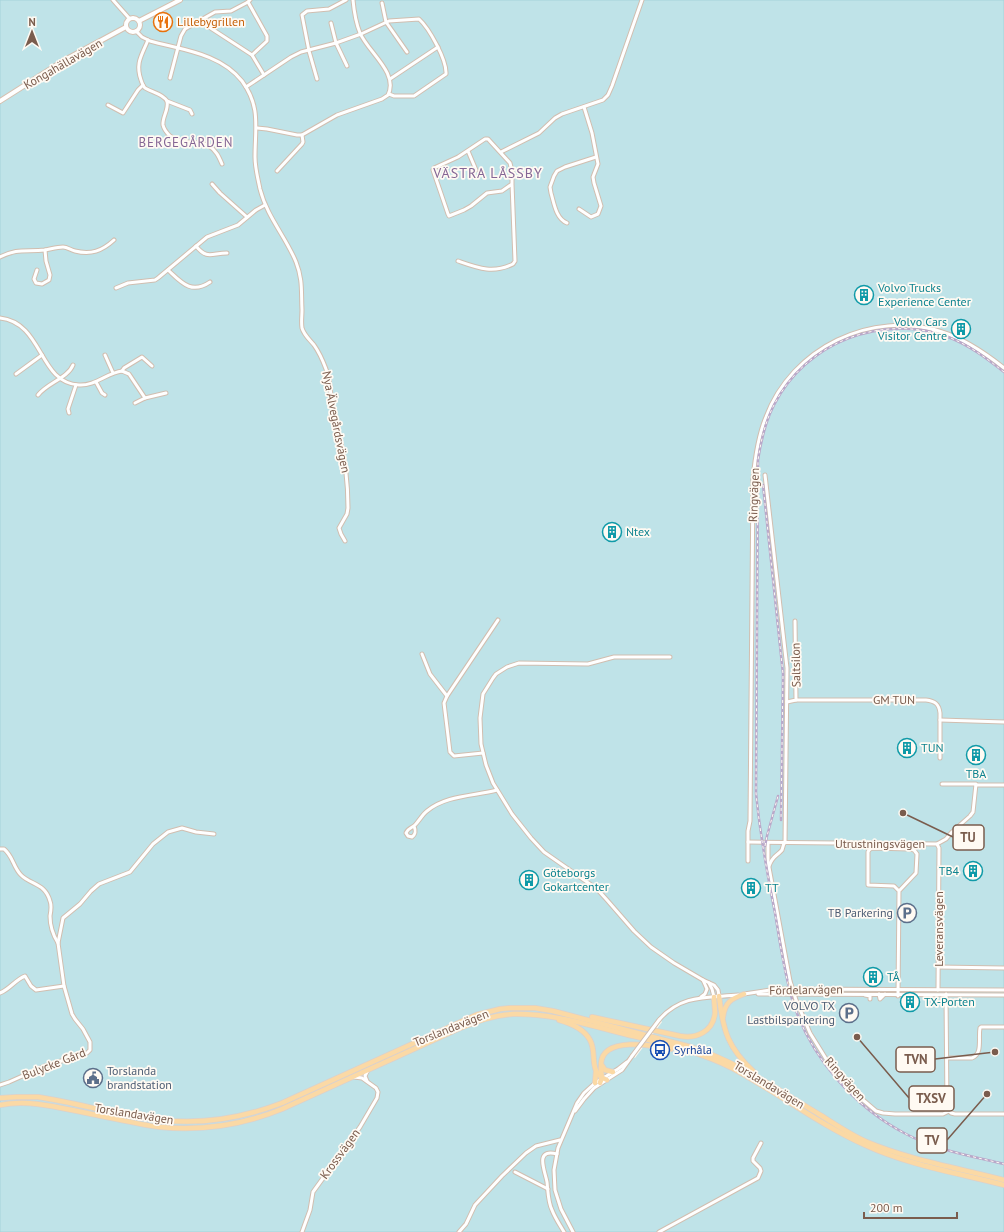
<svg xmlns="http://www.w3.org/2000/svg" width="1004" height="1232" font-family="'PT Sans',sans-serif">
<rect width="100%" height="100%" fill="#fdf6ec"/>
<rect fill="#bfe3e8" stroke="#a5d3da" x="0" y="0" width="1004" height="1232"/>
<path fill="#fdf6ec" d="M658 1018 662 1022 635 1058 631 1055Z"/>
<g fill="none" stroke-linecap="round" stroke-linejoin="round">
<defs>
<g id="street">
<path d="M113 0 129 18"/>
<path d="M248 2 267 36V41L252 55 264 75"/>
<path d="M382 3 386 22 407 52"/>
<path d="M204 19 209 27 252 55"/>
<path d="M331 23 336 43 347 66"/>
<path d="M136 31 142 37 150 41C182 50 220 53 242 81 261 107 255 127 255 157 255 168 258 179 260 189 267 217 286 237 296 262 303 280 301 291 302 310 302 316 301 322 302 328 304 335 309 339 314 345 319 352 323 361 326 369 332 383 330 399 333 414 334 420 337 427 339 434 345 458 348 483 348 508L347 514 339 528 341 534 345 541"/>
<path d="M148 40C142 55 135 63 141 80 142 83 143 86 145 88 153 93 162 93 167 101 169 110 162 117 163 125 164 130 167 133 170 136 183 146 197 139 209 146 216 150 219 157 222 164"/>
<path d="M170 78 181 36 185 29 215 12 231 11 248 2 250 0"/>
<path d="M317 79 309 51 302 15 307 11 329 9 346 0"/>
<path d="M390 79 438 47"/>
<path d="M246 87 291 57 301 52 336 43 361 34 389 21 419 19C429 28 447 60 446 74L414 96H394L389 94"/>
<path d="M167 101 190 110 192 114"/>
<path d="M108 105 123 113 138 90 143 85"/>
<path d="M257 128 267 129 297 135H302L337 115 382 99 388 95C399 73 368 52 360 33 356 23 354 11 353 0"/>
<path d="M468 151 476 170"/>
<path d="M501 152 539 133 555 118 562 114 603 100 608 95 612 86 642 0"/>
<path d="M277 171 302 144 303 142 302 135"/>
<path d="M212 184 220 193 247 217"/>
<path d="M579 209 591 217 598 214 601 206 594 183 593 177 598 164 592 133 584 107"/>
<path d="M567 223C556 219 554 203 551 193L550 187 554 176 557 171 565 167 596 157"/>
<path d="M196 246C207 260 212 253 227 253"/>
<path d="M0 257C18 248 26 252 45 250 51 249 57 247 63 247 67 247 71 250 75 251 91 255 102 251 114 240"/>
<path d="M458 261C478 268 493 274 513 264L515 261 512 184 502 191 487 193 471 206 464 210 449 216 448 214 433 170 434 168 458 157 485 139H488L510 163 512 171V184"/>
<path d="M37 270 34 279 36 283 42 284 49 280 50 275 46 261 45 250"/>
<path d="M168 270C181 282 191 295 210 282"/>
<path d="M116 288 128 283 155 280 158 278 207 237 238 225 256 210 265 205"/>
<path d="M0 318C44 323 38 383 79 385 95 386 107 373 122 371L129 374 145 398"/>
<path d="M105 355 113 373"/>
<path d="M122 371 124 368 142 357 152 366"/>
<path d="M16 374 42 355"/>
<path d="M96 382 102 393 105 395"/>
<path d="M38 395C47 383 68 378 73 365"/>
<path d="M135 403 145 398 166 393"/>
<path d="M69 413 68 409 76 385"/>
<path d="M765 475 787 668 785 843"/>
<path d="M422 654 430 674 447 696"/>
<path d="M670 657H614L588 664 519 663 507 667 496 674 493 678 483 694 480 718 481 744 486 765 493 783 512 814 531 838 544 852 597 889 607 900 634 931 651 947 674 963 703 980 714 985 718 990 719 996"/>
<path d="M796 700H926C935 701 939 704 940 713V758"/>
<path d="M787 702 796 700 795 621"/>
<path d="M940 720 1004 722"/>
<path d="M483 753 454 756 450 752 444 703 447 696 498 620"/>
<path d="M976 785H1004"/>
<path d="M414 826C416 831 416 834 412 837L408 836 406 833C408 828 412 828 415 825 419 821 422 815 427 811 446 795 475 796 497 790"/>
<path d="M748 842 937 844 946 839 952 832 970 816 973 812 976 784H942"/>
<path d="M768 843V862L790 981"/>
<path d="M937 844 939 848 938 990"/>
<path d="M0 849H4C13 856 13 867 21 875 31 885 45 883 50 901 52 906 51 911 50 916 50 925 53 935 58 943"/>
<path d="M748 861V831L750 821 753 479C755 458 758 436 766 417 792 348 871 309 942 332 965 339 985 353 1004 368"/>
<path d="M769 866C773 855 776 857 782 850L784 843"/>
<path d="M938 967 1004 968"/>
<path d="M709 983 712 989 714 997"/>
<path d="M0 993C10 989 15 980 25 976L31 986 36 990 64 986"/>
<path d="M744 994 777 989 1004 990"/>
<path d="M758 994 1004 995"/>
<path d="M879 994 880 999 885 994"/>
<path d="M946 994 947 1109 951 1113 955 1114H1004"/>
<path d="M865 995 870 996V999"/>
<path d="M898 996 899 891 894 886 868 885V852L869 850 872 848 910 849 914 850 917 854 916 873 899 891"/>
<path d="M701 997 705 994 707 989 703 980"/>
<path d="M796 1000 810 1033 828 1062 856 1094 876 1111 883 1113 895 1114H943L949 1111"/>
<path d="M659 1020C681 994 708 998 738 995"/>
<path d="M947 1058H972C983 1054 978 1038 980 1028L981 1027H1004"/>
<path d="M367 1081 365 1076 368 1070"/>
<path d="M0 1085 9 1082 45 1066 87 1053 90 1050V1042L83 1029 75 1019 72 1014 64 986 58 943 63 918 80 904 91 891 99 884 130 872 153 844 168 832 182 828 196 832 214 834"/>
<path d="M575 1111 584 1099 594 1088 622 1070 632 1056"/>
<path d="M557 1154C534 1148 545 1171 547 1182 548 1191 548 1202 552 1210 555 1218 560 1225 564 1232"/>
<path d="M515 1172 548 1189"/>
<path d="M302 1232 310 1210 313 1192 360 1127 377 1098 378 1092 376 1088 362 1078 354 1077"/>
<path d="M459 1232 466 1224 475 1205 502 1176 526 1153 536 1146 560 1140"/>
<path d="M573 1232 561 1209 555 1190 554 1170 558 1148 577 1103 584 1093 595 1083 618 1069 627 1062"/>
<path d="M659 1232 758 1178 761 1171 760 1168 753 1161V1158L761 1143"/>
</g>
<g id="secondary">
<circle cx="133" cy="25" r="7"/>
<path d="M139 21 180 0"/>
<path d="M0 101 63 61 126 27"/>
</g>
<g id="primary">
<path d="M719 996C723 1031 728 1048 754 1072"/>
<path d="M592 1017 680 1036C696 1039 713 1032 715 1013 715 1008 714 1002 714 997"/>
<path d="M723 1017C725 1002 731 999 744 994"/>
<path d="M559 1020C570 1023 584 1029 590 1040 598 1054 587 1072 607 1080"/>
<path d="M613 1072 605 1070 601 1064C602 1036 653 1045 671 1049"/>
<path d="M595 1083 596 1071"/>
<path d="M600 1083C604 1074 600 1074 601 1066"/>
<path d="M0 1098 17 1097H38C79 1103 119 1116 160 1120 203 1125 243 1118 282 1103L476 1015 500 1009 511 1008H535L553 1011 691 1047C740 1063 778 1090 822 1116 836 1125 851 1135 867 1142 910 1160 958 1168 1004 1180"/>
<path d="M0 1105C31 1099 60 1108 91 1114 113 1118 136 1124 160 1127 202 1131 243 1125 282 1109L458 1029C475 1022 493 1015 513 1014 552 1013 588 1025 625 1034 661 1043 699 1051 732 1068 777 1092 818 1124 865 1145 908 1165 958 1173 1004 1185"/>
</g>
</defs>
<use href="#street" stroke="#d1beb0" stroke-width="5"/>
<use href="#secondary" stroke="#d6c0b0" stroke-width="6"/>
<use href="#primary" stroke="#dad1cd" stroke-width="6"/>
<use href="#street" stroke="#fff" stroke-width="3"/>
<use href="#secondary" stroke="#fff" stroke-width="4"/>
<use href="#primary" stroke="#fbd9a5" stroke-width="4.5"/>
<defs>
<g id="rail">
<path d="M1004 372C986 358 969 345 948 337 882 313 806 342 774 405 765 422 761 441 758 460L756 793C760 834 767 873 775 913 780 942 784 973 793 1002 811 1058 854 1107 906 1134 936 1150 971 1156 1004 1164"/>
<path d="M763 485 783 674 781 820"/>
<path d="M765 846 767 836 778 796"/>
</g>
</defs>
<use href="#rail" stroke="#b9a8c9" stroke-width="2.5"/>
<use href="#rail" stroke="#fffaf3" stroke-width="1" stroke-dasharray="3" stroke-linecap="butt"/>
<defs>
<g id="street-bridge">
<path d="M790 981 796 1000"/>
<path d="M632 1056 659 1020"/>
</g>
</defs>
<use href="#street-bridge" stroke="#d1beb0" stroke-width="5" stroke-linecap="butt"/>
<use href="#street-bridge" stroke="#fff" stroke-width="3"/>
</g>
<defs>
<symbol id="restaurant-ring" viewBox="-11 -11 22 22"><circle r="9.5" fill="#fffaf3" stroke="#e8710a" stroke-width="1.5"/><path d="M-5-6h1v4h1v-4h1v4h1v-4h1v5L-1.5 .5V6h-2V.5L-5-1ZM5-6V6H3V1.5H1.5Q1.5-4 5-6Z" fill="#e8710a"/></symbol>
<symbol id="building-ring" viewBox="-11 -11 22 22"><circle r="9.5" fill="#fffaf3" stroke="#0f9aa8" stroke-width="1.5"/><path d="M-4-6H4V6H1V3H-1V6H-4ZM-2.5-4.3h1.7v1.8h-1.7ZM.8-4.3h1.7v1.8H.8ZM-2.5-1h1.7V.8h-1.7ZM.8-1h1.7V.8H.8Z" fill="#0f9aa8"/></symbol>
<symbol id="parking-ring" viewBox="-11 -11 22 22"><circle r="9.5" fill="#fffaf3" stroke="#5c6f8a" stroke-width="1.5"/><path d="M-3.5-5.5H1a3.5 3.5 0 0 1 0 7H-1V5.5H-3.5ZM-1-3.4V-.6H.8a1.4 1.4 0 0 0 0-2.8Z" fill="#5c6f8a"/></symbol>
<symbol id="bus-ring" viewBox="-11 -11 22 22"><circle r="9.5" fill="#fffaf3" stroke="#1a4fb4" stroke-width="1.5"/><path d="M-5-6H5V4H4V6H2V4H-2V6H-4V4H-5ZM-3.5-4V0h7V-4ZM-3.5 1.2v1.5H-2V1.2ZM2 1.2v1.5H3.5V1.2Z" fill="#1a4fb4"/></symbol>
<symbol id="civic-ring" viewBox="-11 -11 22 22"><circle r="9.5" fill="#fffaf3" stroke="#5c6f8a" stroke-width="1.5"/><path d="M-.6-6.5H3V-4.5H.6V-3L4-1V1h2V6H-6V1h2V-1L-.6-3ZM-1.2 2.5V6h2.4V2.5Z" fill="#5c6f8a"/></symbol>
</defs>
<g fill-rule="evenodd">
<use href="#restaurant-ring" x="152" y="11" width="22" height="22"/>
<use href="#building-ring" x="853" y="284" width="22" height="22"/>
<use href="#building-ring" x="950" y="318" width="22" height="22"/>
<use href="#building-ring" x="601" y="521" width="22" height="22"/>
<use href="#building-ring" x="896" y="737" width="22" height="22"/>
<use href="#building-ring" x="965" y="744" width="22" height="22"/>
<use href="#building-ring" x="962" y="860" width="22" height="22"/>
<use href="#building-ring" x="518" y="869" width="22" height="22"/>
<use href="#building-ring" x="740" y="877" width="22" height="22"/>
<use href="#parking-ring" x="896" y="902" width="22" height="22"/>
<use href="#building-ring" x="862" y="966" width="22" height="22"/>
<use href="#building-ring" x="899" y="991" width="22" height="22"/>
<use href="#parking-ring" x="838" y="1002" width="22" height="22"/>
<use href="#bus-ring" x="649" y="1039" width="22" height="22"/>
<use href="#civic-ring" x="82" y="1067" width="22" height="22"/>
</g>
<g text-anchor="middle" stroke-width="3.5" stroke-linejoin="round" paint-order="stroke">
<g font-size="12" fill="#c56008" stroke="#fffaf3" text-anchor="start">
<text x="177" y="26">Lillebygrillen</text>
</g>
<g font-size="12" fill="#7a5c4d" stroke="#fffaf3">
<text transform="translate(63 64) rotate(-30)" y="4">Kongahällavägen</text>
<text transform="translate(336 422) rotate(79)" y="4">Nya Älvegårdsvägen</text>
<text transform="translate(754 495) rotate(-88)" y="4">Ringvägen</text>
<text transform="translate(796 665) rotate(-91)" y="4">Saltsilon</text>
<text x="894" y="704">GM TUN</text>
<text x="880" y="848">Utrustningsvägen</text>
<text transform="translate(939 929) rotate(-90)" y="4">Leveransvägen</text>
<text transform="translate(806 990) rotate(-1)" y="4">Fördelarvägen</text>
<text transform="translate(451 1028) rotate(-22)" y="4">Torslandavägen</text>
<text transform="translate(54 1064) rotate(-21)" y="4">Bulycke Gård</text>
<text transform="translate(845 1079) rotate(48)" y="4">Ringvägen</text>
<text transform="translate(769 1085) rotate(31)" y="4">Torslandavägen</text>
<text transform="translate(134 1114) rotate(9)" y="4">Torslandavägen</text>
<text transform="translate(340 1154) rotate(-54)" y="4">Krossvägen</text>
</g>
<g font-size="12" fill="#0d838f" stroke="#fffaf3" text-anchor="start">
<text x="878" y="292">Volvo Trucks<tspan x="878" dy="14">Experience Center</tspan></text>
<text x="947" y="326" text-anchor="end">Volvo Cars<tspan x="947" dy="14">Visitor Centre</tspan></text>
<text x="626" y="536">Ntex</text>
<text x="921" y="752">TUN</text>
<text x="976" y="778" text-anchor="middle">TBA</text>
<text x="959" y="875" text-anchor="end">TB4</text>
<text x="543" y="877">Göteborgs<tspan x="543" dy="14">Gokartcenter</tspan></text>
<text x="765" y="892">TT</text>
<text x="887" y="981">TÅ</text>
<text x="924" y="1006">TX-Porten</text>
</g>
<g font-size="12" fill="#4e5e75" stroke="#fffaf3" text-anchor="end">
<text x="893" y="917">TB Parkering</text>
<text x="835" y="1010">VOLVO TX<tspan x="835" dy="14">Lastbilsparkering</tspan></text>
<text x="107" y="1075" text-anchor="start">Torslanda<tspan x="107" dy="14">brandstation</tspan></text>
</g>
<g font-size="12" fill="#164399" stroke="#fffaf3" text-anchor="start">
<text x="674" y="1054">Syrhåla</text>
</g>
<g font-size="13" letter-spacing="1" fill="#846695" stroke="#fffaf3">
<text x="186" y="147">BERGEGÅRDEN</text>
</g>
<g font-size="14" letter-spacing="1" fill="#846695" stroke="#fffaf3">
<text x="488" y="178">VÄSTRA LÅSSBY</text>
</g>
</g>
<path fill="none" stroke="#7a5c4d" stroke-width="1.5" d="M903 813L953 837M995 1052L935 1059M857 1037L909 1098M987 1094L947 1140"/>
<g fill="#7a5c4d" stroke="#fffaf3" stroke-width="1.5">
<circle cx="903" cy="813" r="4"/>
<circle cx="995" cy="1052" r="4"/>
<circle cx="857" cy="1037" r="4"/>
<circle cx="987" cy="1094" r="4"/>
</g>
<g fill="#fffaf3" stroke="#7a5c4d" stroke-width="1.5">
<rect x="953" y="825" width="31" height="25" rx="4"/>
<rect x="896" y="1047" width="39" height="25" rx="4"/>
<rect x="909" y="1086" width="45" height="25" rx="4"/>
<rect x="917" y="1128" width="30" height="25" rx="4"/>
</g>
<g font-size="13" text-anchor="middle" font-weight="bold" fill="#7a5c4d">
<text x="968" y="842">TU</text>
<text x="916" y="1064">TVN</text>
<text x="931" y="1103">TXSV</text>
<text x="932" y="1145">TV</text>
</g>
<g transform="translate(32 32)" stroke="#fffaf3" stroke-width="3" paint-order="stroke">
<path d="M0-3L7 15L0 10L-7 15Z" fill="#7a5c4d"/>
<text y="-6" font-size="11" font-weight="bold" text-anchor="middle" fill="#7a5c4d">N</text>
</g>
<path d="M864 1212v6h93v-6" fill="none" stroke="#7a5c4d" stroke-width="2"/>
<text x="870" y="1212" font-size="12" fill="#7a5c4d" stroke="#fffaf3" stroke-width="3" paint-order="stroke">200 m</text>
</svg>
